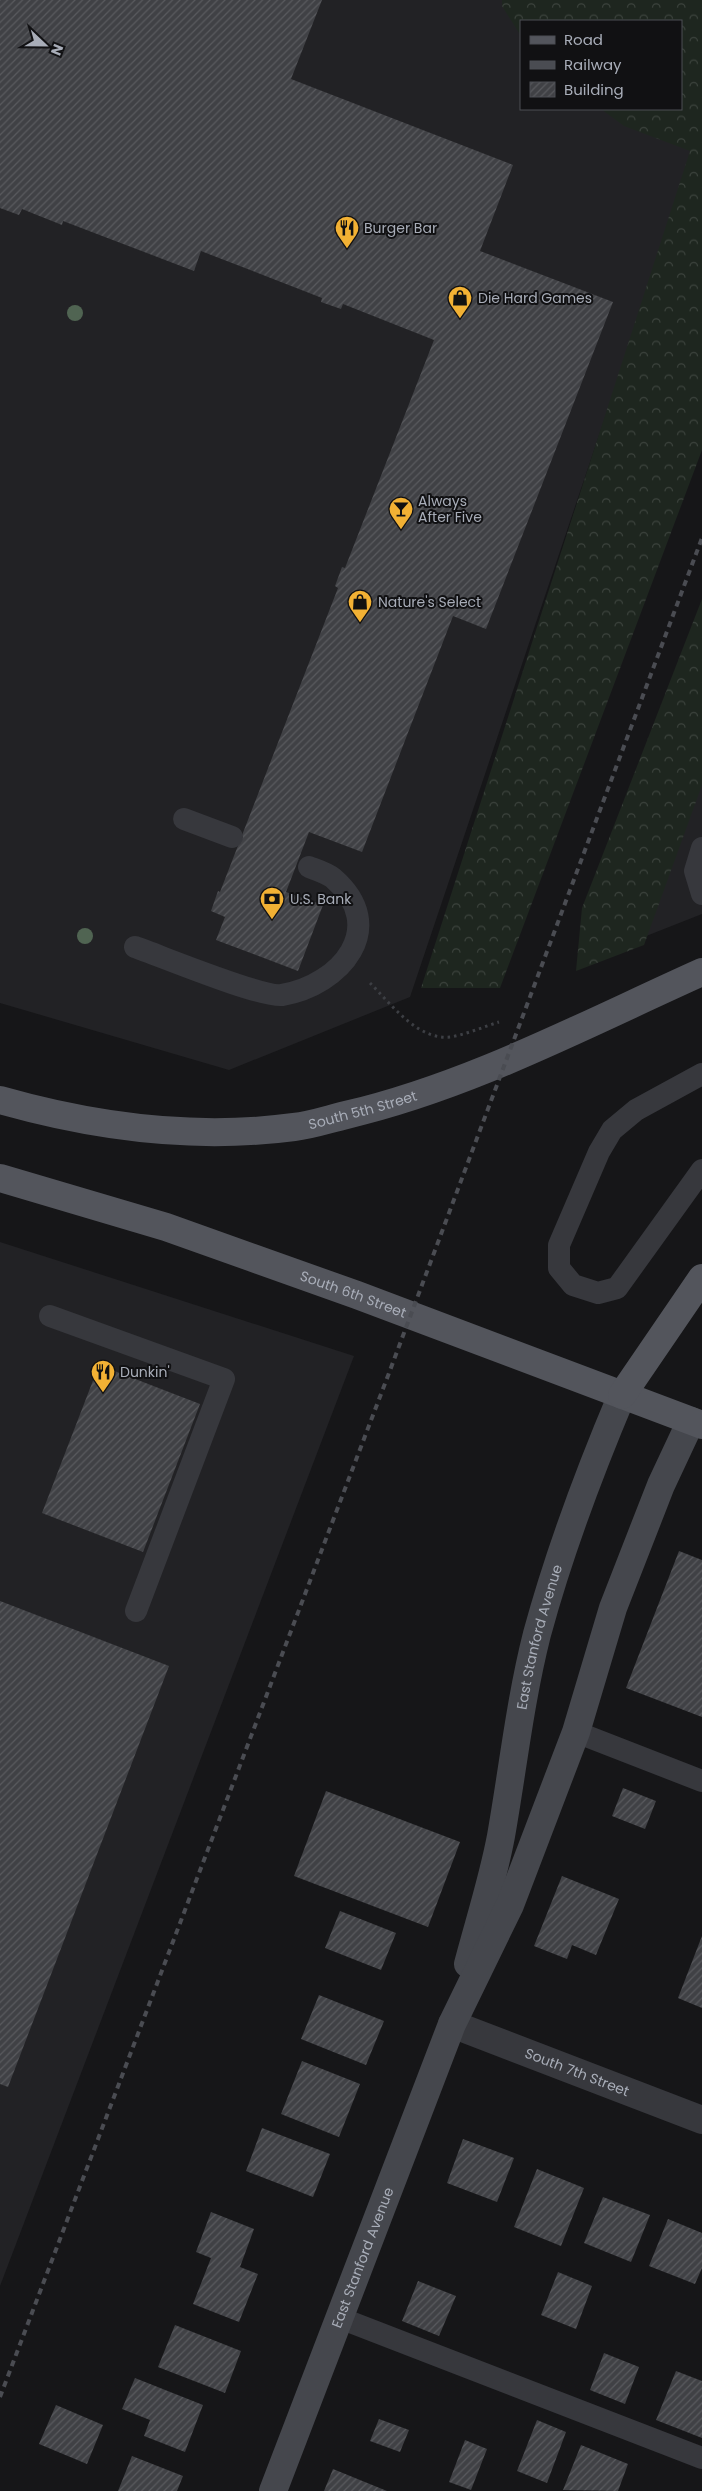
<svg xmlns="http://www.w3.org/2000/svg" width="702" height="2491" font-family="Poppins,sans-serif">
<defs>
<pattern id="forest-crowns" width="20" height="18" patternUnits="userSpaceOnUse" patternTransform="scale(1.25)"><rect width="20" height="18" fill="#1e261f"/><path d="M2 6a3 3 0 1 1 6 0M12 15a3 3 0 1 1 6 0" fill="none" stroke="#3c433d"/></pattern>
<pattern id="building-hatch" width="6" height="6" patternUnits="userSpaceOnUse" patternTransform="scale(1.25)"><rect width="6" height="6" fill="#404145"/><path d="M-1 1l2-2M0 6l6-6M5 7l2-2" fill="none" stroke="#595a5e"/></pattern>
</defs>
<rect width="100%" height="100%" fill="#161618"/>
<g fill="#222225">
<path d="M0 0H565L521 21V109H659L695 150 410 997 229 1070 0 1003Z"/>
<path d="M702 754V914L631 942Z"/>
<path d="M0 1242 354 1356 0 2286Z"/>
</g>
<g fill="url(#forest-crowns)">
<path d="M502 0H702V450L500 988H421L690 151 624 126 601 109H681V21H521V36L502 6Z"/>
<path d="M702 599V785L644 945 576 971 582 908Z"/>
</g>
<g fill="url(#building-hatch)">
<path d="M0 0H322L291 79 513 165 480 251 613 302 486 629 453 616 362 852 309 832 286 892 323 905 298 971 216 940 225 917 211 911 218 891 220 892 338 588 335 586 342 567 345 568 434 340 343 304 341 309 321 302 322 298 201 251 194 271 63 221 62 225 22 209 19 215 0 208Z"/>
<path d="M99 1365 200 1404 143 1552 42 1513Z"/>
<path d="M679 1551 702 1560V1717L626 1688Z"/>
<path d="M0 1601 169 1666 8 2087 0 2084Z"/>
<path d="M623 1788 656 1801 645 1829 612 1816Z"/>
<path d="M326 1791 460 1842 428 1927 294 1876Z"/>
<path d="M562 1876 619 1899 596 1955 572 1945 567 1959 534 1946Z"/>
<path d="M340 1911 396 1933 381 1970 325 1948Z"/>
<path d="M702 1936V2008L678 1998Z"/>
<path d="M319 1995 384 2021 366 2065 301 2039Z"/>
<path d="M302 2061 360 2084 339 2137 281 2114Z"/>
<path d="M262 2128 330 2154 313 2197 246 2171Z"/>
<path d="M463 2139 514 2158 497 2202 447 2183Z"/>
<path d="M537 2169 584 2188 561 2246 514 2227Z"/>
<path d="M603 2197 650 2215 631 2262 584 2243Z"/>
<path d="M211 2212 254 2229 240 2267 258 2274 239 2322 193 2304 211 2258 196 2252Z"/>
<path d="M668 2219 702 2233V2268L695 2284 649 2266Z"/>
<path d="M558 2272 592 2286 576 2329 541 2315Z"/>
<path d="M418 2281 456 2296 439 2336 402 2321Z"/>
<path d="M175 2325 241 2351 225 2393 158 2367Z"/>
<path d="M604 2353 639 2367 625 2404 590 2390Z"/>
<path d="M676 2371 702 2381V2438L656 2420Z"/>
<path d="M135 2378 203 2405 185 2452 144 2436 150 2420 122 2409Z"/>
<path d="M56 2405 103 2425 87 2464 39 2444Z"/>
<path d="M379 2419 409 2430 400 2452 370 2441Z"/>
<path d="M537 2420 566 2432 547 2483 517 2471Z"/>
<path d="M465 2440 487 2449 471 2490 449 2482Z"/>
<path d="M581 2445 628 2464 618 2491 563 2490Z"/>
<path d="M132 2456 183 2476 177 2491H118Z"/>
<path d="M333 2469 387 2491H324Z"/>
</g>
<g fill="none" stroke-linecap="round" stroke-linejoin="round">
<path stroke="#3d3f44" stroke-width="3" stroke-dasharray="2.5 4" stroke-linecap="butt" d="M370 983C391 1004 418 1041 451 1037 467 1034 483 1027 499 1022"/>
<g stroke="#37383d" stroke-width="22">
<path d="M184 819 232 837"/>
<path d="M702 848 695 871 702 894"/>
<path d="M135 947C161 956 262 998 282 995 341 985 390 927 333 878 327 873 317 870 309 867"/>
<path d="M702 1074 636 1110 612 1130 599 1152 559 1245V1268L573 1285 598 1293 617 1288 702 1170"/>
<path d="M50 1316 224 1379 136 1611"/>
<path d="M576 1732 702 1781"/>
<path d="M340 2318 702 2458"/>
</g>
<path stroke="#37383d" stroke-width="28" id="s1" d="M452 2024 702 2120"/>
<g stroke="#45474d" stroke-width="28">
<path id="s2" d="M468 1964C479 1922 493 1879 501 1836 513 1768 520 1701 537 1634 559 1553 589 1473 622 1395"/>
<path id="s3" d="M273 2491 452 2024 510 1905 576 1732 613 1608 661 1485 691 1421"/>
</g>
<g stroke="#53555c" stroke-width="28">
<path id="s4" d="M0 1100C95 1127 196 1140 294 1127 312 1125 329 1119 346 1115 470 1086 586 1024 702 972"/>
<path id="s5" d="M0 1178 166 1227 357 1295 702 1425"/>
<path d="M622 1395 702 1278"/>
</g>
<path stroke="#4a4c52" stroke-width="4" stroke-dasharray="6 5" stroke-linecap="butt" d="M0 2397 389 1373 702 538"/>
</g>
<g fill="#506452">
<circle cx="75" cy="313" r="8"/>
<circle cx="85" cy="936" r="8"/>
</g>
<defs>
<symbol id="restaurant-pin" viewBox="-11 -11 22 30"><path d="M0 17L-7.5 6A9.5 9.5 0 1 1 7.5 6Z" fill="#f2b134" stroke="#111113"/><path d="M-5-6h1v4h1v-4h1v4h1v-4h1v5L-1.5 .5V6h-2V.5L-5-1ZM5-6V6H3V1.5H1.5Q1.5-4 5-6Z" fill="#111"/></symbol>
<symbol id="shop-pin" viewBox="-11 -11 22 30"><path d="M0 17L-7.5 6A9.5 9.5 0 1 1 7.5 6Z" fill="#f2b134" stroke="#111113"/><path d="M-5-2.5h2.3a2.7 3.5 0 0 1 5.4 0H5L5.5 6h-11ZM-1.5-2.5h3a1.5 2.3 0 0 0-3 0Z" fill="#111"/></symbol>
<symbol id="bar-pin" viewBox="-11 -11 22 30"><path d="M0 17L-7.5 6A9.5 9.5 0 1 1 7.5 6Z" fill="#f2b134" stroke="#111113"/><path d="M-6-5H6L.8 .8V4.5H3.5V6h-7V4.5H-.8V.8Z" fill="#111"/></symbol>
<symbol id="bank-pin" viewBox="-11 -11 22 30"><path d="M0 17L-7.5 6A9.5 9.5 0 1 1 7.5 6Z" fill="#f2b134" stroke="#111113"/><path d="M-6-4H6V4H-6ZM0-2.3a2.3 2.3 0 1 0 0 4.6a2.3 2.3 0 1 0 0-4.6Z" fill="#111"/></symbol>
</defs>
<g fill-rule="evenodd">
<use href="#restaurant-pin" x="333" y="214" width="28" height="38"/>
<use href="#shop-pin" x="446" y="284" width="28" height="38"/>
<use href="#bar-pin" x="387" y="495" width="28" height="38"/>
<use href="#shop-pin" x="346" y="588" width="28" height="38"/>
<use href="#bank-pin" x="258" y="885" width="28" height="38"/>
<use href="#restaurant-pin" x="89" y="1358" width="28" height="38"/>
</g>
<g text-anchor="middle" stroke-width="4" stroke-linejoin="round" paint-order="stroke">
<g font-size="14" fill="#a8adb8" stroke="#111113" text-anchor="start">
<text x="364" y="233">Burger Bar</text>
<text x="478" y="303">Die Hard Games</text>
<text x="418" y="506">Always<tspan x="418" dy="16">After Five</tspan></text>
<text x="378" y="607">Nature's Select</text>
<text x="290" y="904">U.S. Bank</text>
<text x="120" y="1377">Dunkin'</text>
</g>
<g font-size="14" fill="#a8adb8" stroke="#111113">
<text dy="5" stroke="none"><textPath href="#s4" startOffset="368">South 5th Street</textPath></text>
<text dy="5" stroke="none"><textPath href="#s5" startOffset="372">South 6th Street</textPath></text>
<text dy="5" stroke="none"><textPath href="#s2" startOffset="335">East Stanford Avenue</textPath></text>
<text dy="5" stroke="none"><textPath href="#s1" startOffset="134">South 7th Street</textPath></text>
<text dy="5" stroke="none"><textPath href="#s3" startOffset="250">East Stanford Avenue</textPath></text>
</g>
</g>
<rect x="520" y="20" width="162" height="90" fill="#111113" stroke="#4d4f55"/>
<rect x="530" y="36" width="25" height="8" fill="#53555c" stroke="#4d4f55"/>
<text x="564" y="45" font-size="15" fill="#a8adb8">Road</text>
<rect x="530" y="61" width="25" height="8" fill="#4a4c52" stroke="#4d4f55"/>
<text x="564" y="70" font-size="15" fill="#a8adb8">Railway</text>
<rect x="530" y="82" width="25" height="15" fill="url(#building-hatch)" stroke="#4d4f55"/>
<text x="564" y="95" font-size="15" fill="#a8adb8">Building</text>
<g transform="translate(45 45) rotate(112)" stroke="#111113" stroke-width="4" paint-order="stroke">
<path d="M0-4L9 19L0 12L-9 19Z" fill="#a8adb8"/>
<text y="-8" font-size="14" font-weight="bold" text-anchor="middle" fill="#a8adb8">N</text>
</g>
</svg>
